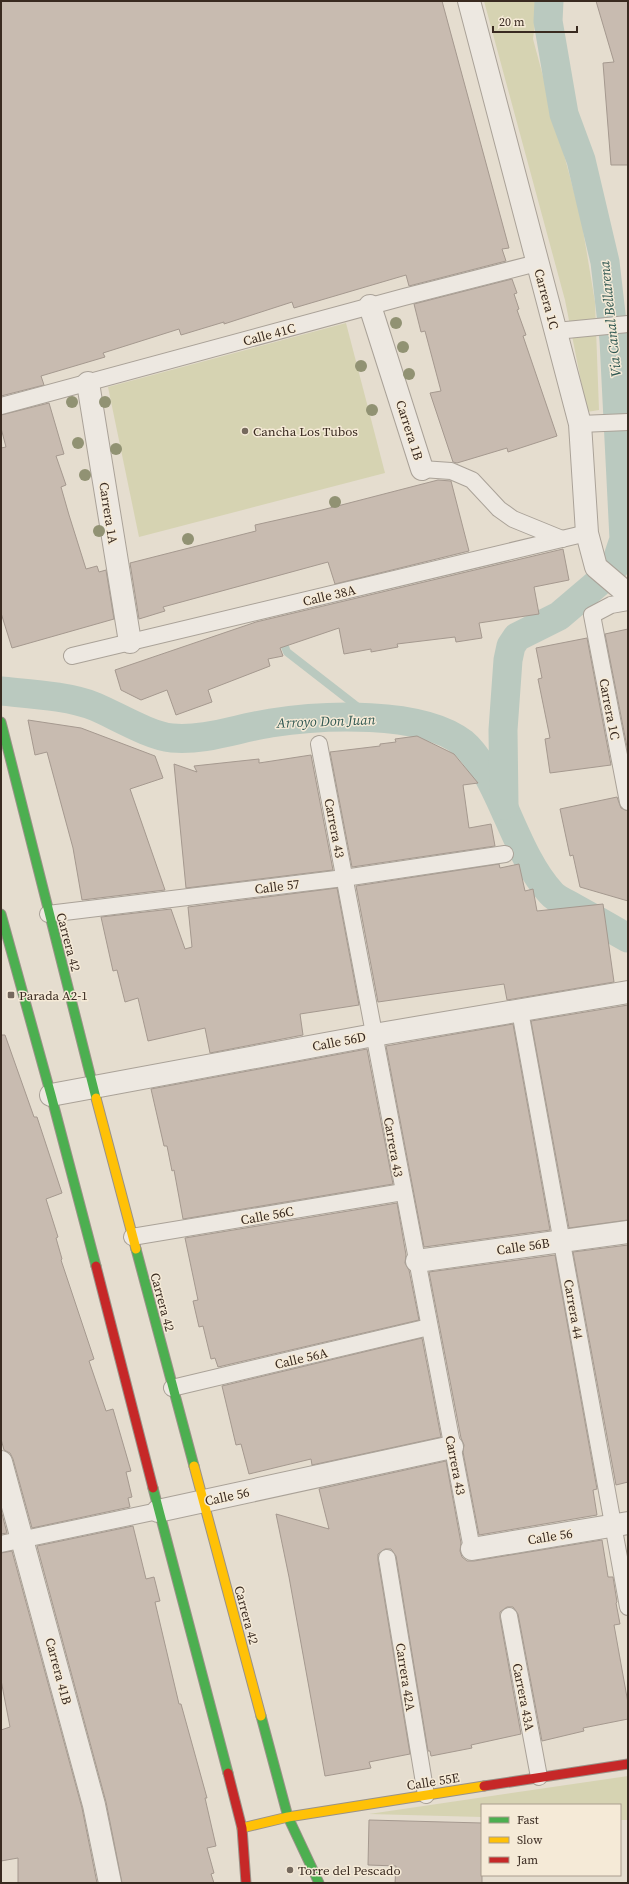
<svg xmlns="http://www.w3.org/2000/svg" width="629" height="1884" font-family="'Source Serif 4',serif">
<rect width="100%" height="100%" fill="#e5ddcf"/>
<g fill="#d6d3b2">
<path d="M484 1H538L533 39 581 218 595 302 599 410 587 412 565 300Z"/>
<path d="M346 323 385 473 139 537 108 387Z"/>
<path d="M628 1776V1820H620V1805H482V1817L369 1814Z"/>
</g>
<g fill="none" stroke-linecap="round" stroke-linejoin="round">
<path stroke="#bac9bf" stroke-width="8" d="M281 637 287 652 372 718"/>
<g stroke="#bac9bf" stroke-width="29">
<path d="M1 691C30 694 70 696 96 707 117 716 150 736 172 738 205 741 238 728 271 723 322 715 421 710 463 743 474 752 483 767 490 779 510 816 523 862 551 893 556 899 566 903 573 907 591 917 610 928 628 938"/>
<path d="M504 805 503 730 508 660 511 646 517 637 559 616 599 582 615 566 624 539 614 340 605 262 581 160 564 114 548 21 549 1"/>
</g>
</g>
<g fill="#c8bbb0" stroke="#a5998f">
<path d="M1 1H442L509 248 502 249 506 261 409 286 406 275 294 308 292 302 224 324V322L181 335 179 329 103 353 105 357 41 376 44 385 1 396Z"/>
<path d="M596 1H628V165H611L603 63 614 62Z"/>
<path d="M512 279 517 293 514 294 519 309 517 310 526 335 523 336 557 436 508 452 507 448 457 463 453 462 430 393 441 391 425 331 421 332 414 304Z"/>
<path d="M49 403 64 454 56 456 66 485 61 487 69 515 86 569 97 566 99 572 106 570 114 619 12 648 1 613V448L6 447 1 428V415Z"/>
<path d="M438 480 451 481 469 551 335 584 328 562 163 607 165 611 139 619 130 563 256 531 255 525 322 510Z"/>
<path d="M563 549 569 580 534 587 539 614 479 623 482 638 456 642 455 637 397 644 398 647 371 652V649L344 654 339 628 280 648 283 656 268 659 270 666 208 690 212 702 176 715 167 690 141 700 121 690 115 670 256 622Z"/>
<path d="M628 629V752L605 634Z"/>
<path d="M587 638 611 765 550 773 545 739 550 738 538 679 542 678 536 648Z"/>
<path d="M28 720 81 728 155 756 163 778 130 789 165 890 82 900 73 848 47 752 35 755Z"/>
<path d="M417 736 454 754 478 783 463 785 469 828 491 824 495 846 352 867 330 752 380 746V744L396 742 395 739Z"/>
<path d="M311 755 333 870 186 888 174 764 197 772 194 766 259 759V763Z"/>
<path d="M617 797 621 808 628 811V901L580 887 573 855 570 856 560 809Z"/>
<path d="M499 864 500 868 519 864 525 891 533 889 537 911 603 904 614 982 507 1000 504 984 378 1002 356 886Z"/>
<path d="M337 888 359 1005 300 1014 303 1035 210 1053 205 1028 148 1041 138 998 125 1002 117 970 113 971 101 917 171 909 185 949 192 947 188 907Z"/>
<path d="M628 1005V1220L569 1228 531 1021Z"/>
<path d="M513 1024 550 1230 424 1247 386 1046Z"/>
<path d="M1 1035H5L34 1117H37L62 1193 46 1199 58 1237 56 1238 62 1259 61 1260 94 1359 89 1361 106 1411 113 1409 131 1471 126 1472 132 1497 128 1498 130 1507 32 1528 13 1459 10 1453 4 1450 1 1439Z"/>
<path d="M367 1049 393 1184 183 1219 174 1170 172 1171 167 1146H164L151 1089Z"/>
<path d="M397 1203 406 1255 405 1263 409 1270 419 1320 218 1367 215 1358 211 1359 203 1326 199 1327 193 1301 198 1300 185 1238Z"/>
<path d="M628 1245V1482L616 1485 573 1252Z"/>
<path d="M555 1255 597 1489 593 1490 597 1515 479 1535 463 1452 464 1445 461 1438 429 1272Z"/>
<path d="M422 1338 441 1437 312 1465 311 1459 249 1474 241 1444 236 1445 222 1386Z"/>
<path d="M446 1461 461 1543 460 1551 462 1557 467 1561H474L602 1540 608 1577H613L617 1602 616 1603 620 1624 614 1625 628 1703V1719L583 1728 584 1731 542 1741 518 1614 513 1607H507L500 1612V1618L521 1734 471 1745 472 1748 431 1756 430 1751H428L396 1556 391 1549H385L378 1554V1560L410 1754 369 1762 371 1768 325 1776 289 1577 276 1514 329 1529 319 1489Z"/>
<path d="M1 1510 7 1533 1 1534Z"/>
<path d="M133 1526 146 1579 154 1577 160 1601 155 1602 179 1704H181L207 1798H205L216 1846 207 1848 214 1873 211 1874 214 1883H122L106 1802 37 1546Z"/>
<path d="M12 1551 82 1808 97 1883H18V1858L1 1861V1730L10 1727 1 1680V1553Z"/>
<path d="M369 1820 482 1823V1883H395L396 1866 368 1865Z"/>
</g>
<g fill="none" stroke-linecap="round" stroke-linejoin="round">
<defs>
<g id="lane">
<path d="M556 331 628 324"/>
<path d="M1 406 404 297 537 263"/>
<path d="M580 424 628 422"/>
<path d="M422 469 451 471 472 480 499 509 513 519 562 539"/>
<path d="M628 602 611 605 592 615 628 802"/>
<path d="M72 656 587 533"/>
<path d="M319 744 472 1549"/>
<path d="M48 914 344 878 505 854"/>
<path d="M520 1011 628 1607"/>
<path d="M132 1237 403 1192"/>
<path d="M172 1388 429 1327"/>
<path d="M1 1544 158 1511"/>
<path d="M387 1558 426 1795"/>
<path d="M509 1616 539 1777"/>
</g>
<g id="street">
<path d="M469 1 580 424 587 533 596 567 623 590 628 592"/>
<path d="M370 306 422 469"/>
<path d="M88 383 130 642"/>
<path d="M51 1095 374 1035 628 992"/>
<path d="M417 1261 628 1232"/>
<path d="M1 1462 94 1805 110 1883"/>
<path d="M158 1511 452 1447"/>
<path d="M472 1549 628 1523"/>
</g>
<g id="fast">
<path d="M1 722 96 1098"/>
<path d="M1 914 51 1095 96 1266"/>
<path d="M136 1249 194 1466"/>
<path d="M153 1488 228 1773"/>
<path d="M261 1716 288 1817 319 1883"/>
</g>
<g id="slow">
<path d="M96 1098 136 1249"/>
<path d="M194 1466 261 1716"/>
<path d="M242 1828 288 1817 484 1786"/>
</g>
<g id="jam">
<path d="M96 1266 153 1488"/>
<path d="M228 1773 242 1828 246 1883"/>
<path d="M484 1786 628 1764"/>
</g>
</defs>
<use href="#lane" stroke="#aaa298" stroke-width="18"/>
<use href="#street" stroke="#aaa298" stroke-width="24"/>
<use href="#fast" stroke="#9a9288" stroke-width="11"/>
<use href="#slow" stroke="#9a9288" stroke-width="11"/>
<use href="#jam" stroke="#9a9288" stroke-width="11"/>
<use href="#lane" stroke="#ede8e1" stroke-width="16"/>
<use href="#street" stroke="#ede8e1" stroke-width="22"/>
<use href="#fast" stroke="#4caf50" stroke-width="9"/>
<use href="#slow" stroke="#ffc107" stroke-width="9"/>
<use href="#jam" stroke="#c62828" stroke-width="9"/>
</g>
<g fill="#919273">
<circle cx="396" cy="323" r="6"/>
<circle cx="403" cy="347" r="6"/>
<circle cx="361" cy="366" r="6"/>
<circle cx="409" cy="374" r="6"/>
<circle cx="72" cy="402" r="6"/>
<circle cx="105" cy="402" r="6"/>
<circle cx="372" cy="410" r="6"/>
<circle cx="78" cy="443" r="6"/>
<circle cx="116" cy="449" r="6"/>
<circle cx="85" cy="475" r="6"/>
<circle cx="335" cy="502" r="6"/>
<circle cx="99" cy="531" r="6"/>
<circle cx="188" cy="539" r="6"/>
</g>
<g fill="#75695d" stroke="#f5ead7" stroke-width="1.5">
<circle cx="245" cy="431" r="4"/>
<rect x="7" y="991" width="8" height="8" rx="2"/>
<circle cx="290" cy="1870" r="4"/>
</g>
<g text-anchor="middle" stroke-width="3" stroke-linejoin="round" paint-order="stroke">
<g font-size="13" fill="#392a20" stroke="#f5ead7">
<text transform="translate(547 299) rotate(75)" y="5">Carrera 1C</text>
<text transform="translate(269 334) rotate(-15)" y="5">Calle 41C</text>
<text transform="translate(410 430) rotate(72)" y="5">Carrera 1B</text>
<text transform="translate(109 513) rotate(81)" y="5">Carrera 1A</text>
<text transform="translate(329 595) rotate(-13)" y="5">Calle 38A</text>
<text transform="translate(610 709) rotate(79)" y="5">Carrera 1C</text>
<text transform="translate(335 828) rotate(79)" y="5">Carrera 43</text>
<text transform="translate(277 886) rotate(-7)" y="5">Calle 57</text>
<text transform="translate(69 942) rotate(75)" y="5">Carrera 42</text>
<text transform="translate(339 1041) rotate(-11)" y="5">Calle 56D</text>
<text transform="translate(394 1147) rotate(80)" y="5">Carrera 43</text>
<text transform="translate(267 1215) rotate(-10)" y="5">Calle 56C</text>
<text transform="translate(523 1246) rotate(-8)" y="5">Calle 56B</text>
<text transform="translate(163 1302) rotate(75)" y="5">Carrera 42</text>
<text transform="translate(574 1309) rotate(80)" y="5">Carrera 44</text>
<text transform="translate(301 1358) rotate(-13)" y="5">Calle 56A</text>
<text transform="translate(456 1465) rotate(79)" y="5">Carrera 43</text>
<text transform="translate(227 1496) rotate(-12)" y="5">Calle 56</text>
<text transform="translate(550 1536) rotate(-9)" y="5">Calle 56</text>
<text transform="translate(247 1615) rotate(75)" y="5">Carrera 42</text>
<text transform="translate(59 1671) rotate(75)" y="5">Carrera 41B</text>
<text transform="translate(406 1677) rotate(81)" y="5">Carrera 42A</text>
<text transform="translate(524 1697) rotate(79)" y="5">Carrera 43A</text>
<text transform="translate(433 1781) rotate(-9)" y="5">Calle 55E</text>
</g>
<g font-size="13" fill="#392a20" stroke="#f5ead7" text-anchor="start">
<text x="253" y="436">Cancha Los Tubos</text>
<text x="19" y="1000">Parada A2-1</text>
<text x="298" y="1875">Torre del Pescado</text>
</g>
<g font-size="14" font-style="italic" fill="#305852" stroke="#f5ead7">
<text transform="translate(610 319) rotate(-96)" y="5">Via Canal Bellarena</text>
<text transform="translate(326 721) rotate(-2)" y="5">Arroyo Don Juan</text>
</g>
</g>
<rect width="629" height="1884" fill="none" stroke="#392a20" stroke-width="4"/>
<rect x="481" y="1804" width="140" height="72" fill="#f5ead7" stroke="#aa9d8e"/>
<rect x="489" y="1817" width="20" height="6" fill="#4caf50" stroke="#aa9d8e"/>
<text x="517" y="1824" font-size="12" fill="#392a20">Fast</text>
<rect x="489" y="1837" width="20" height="6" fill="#ffc107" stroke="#aa9d8e"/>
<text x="517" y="1844" font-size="12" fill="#392a20">Slow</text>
<rect x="489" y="1857" width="20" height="6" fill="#c62828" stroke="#aa9d8e"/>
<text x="517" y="1864" font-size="12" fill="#392a20">Jam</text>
<path d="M493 26v6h84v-6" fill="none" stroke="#392a20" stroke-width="2"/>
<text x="499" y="26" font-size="12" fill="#392a20" stroke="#f5ead7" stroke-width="3" paint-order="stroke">20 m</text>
</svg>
